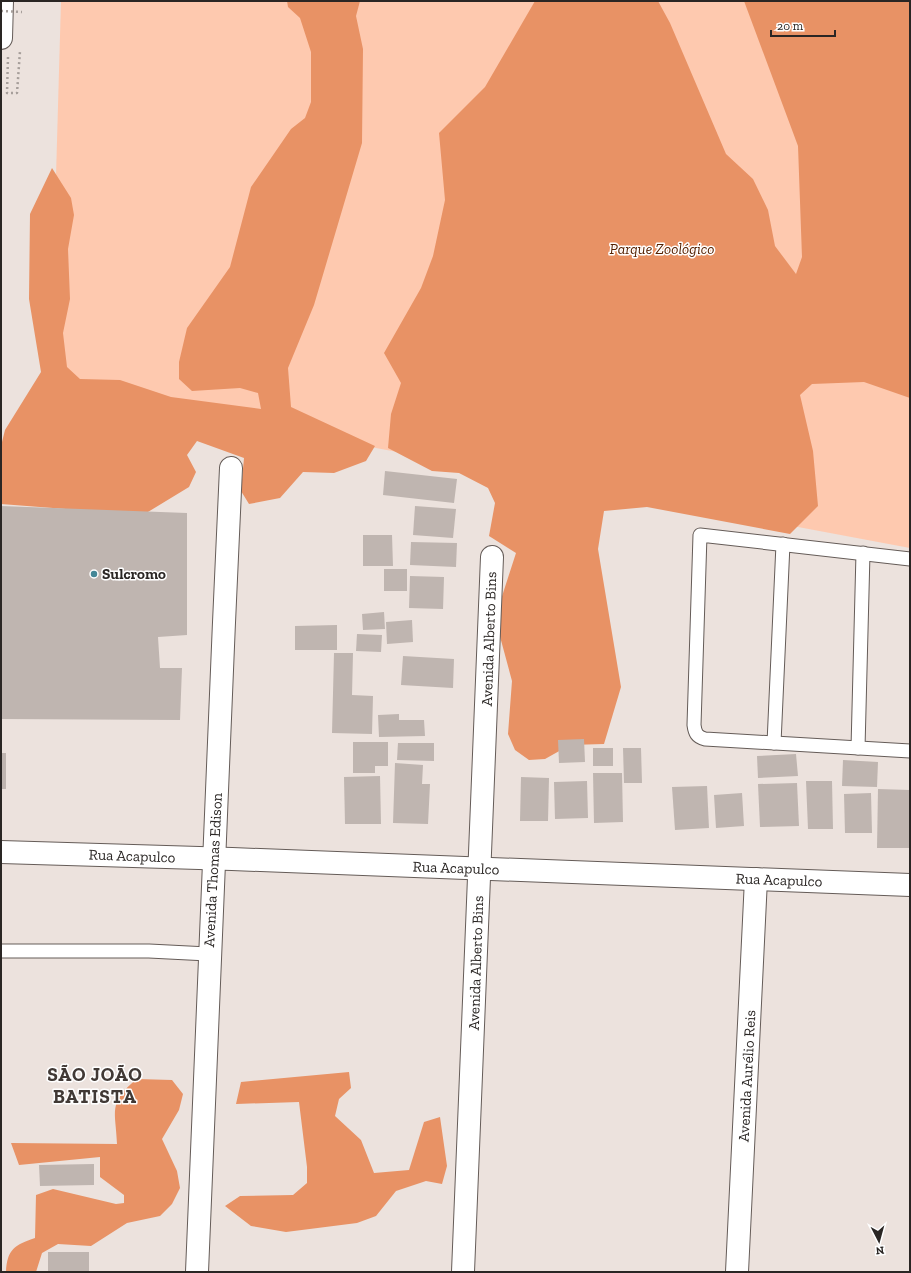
<svg xmlns="http://www.w3.org/2000/svg" width="911" height="1273" font-family="'Zilla Slab',serif">
<rect width="100%" height="100%" fill="#ece2dd"/>
<path fill="#fec9af" d="M61 1H910V548L50 387Z"/>
<g fill="#e89265">
<path d="M287 1H360L356 16 363 49 362 143 314 305 288 368 291 407 375 446 366 461 334 473 303 472 280 498 249 504 241 491 244 458 197 441 187 455 196 472 189 487 143 515 1 504V446L5 430 41 372 29 299 30 214 52 168 71 198 74 215 68 249 70 299 63 333 67 367 80 379 120 380 171 397 261 409 258 393 240 388 192 391 179 379V362L187 328 230 267 251 187 291 129 305 118 311 102V52L300 18 288 7Z"/>
<path d="M535 1H658L670 23 726 154 753 179 768 210 775 246 796 274 802 257 798 146 744 1H910V398L864 382 812 384 800 395 813 451 818 506 790 534 647 507 604 511 598 549 621 687 604 744 570 745 545 759 529 760 515 750 508 734 512 681 495 618 516 553 489 536 495 503 488 488 459 473 432 471 388 448 391 414 401 383 384 353 421 288 433 256 445 200 439 133 485 87Z"/>
<path d="M349 1072 351 1088 339 1099 335 1116 361 1140 374 1173 409 1170 424 1122 440 1117 447 1166 442 1184 426 1181 396 1191 376 1216 357 1223 286 1232 251 1226 225 1206 240 1196 293 1195 307 1183V1167L299 1102 236 1104 241 1082Z"/>
<path d="M137 1079 172 1080 183 1094 179 1110 162 1139 177 1171 180 1188 172 1204 160 1216 127 1223 91 1246 58 1244 42 1253 36 1272H6C7 1249 15 1245 35 1238L36 1195 53 1189 116 1204 124 1203V1195L100 1177V1157L19 1165 11 1143 117 1144C116 1111 107 1103 137 1079Z"/>
</g>
<g fill="#bfb5b0">
<path d="M385 471 457 479 454 503 383 495Z"/>
<path d="M1 506 187 513V635L158 637 160 668H182L180 720 1 719Z"/>
<path d="M415 506 456 509 453 538 413 535Z"/>
<path d="M363 535H392L393 566H363Z"/>
<path d="M411 542 457 543 456 567 410 565Z"/>
<rect x="384" y="569" width="23" height="22"/>
<path d="M410 576 444 577 443 609 409 608Z"/>
<path d="M384 612 385 629 363 630 362 614Z"/>
<path d="M412 620 413 642 387 644 386 622Z"/>
<path d="M337 625V650H295V626Z"/>
<path d="M357 634 382 635 381 652 356 651Z"/>
<path d="M334 653H353L352 695 373 696 372 734 332 733Z"/>
<path d="M403 656 454 659 453 688 401 685Z"/>
<path d="M399 714V720H424L425 736 379 737 378 715Z"/>
<path d="M584 739 585 762 559 763 558 740Z"/>
<path d="M353 742H388V766H375V773H353Z"/>
<path d="M398 743H434V761L397 760Z"/>
<rect x="593" y="748" width="20" height="18"/>
<path d="M623 748H641L642 783H624Z"/>
<rect x="1" y="753" width="5" height="36"/>
<path d="M796 754 798 776 758 778 757 756Z"/>
<path d="M843 760 878 762 877 787 842 786Z"/>
<path d="M395 763 423 765 422 784H430L428 824 393 823Z"/>
<path d="M593 773H622L623 822 594 823Z"/>
<path d="M380 776 381 824H345L344 777Z"/>
<path d="M521 777 549 778 548 821H520Z"/>
<path d="M587 781 588 818 555 819 554 782Z"/>
<path d="M806 781H832L833 829H808Z"/>
<path d="M797 783 799 826 760 827 758 784Z"/>
<path d="M707 786 709 828 675 830 672 787Z"/>
<path d="M878 789 910 790V848H877Z"/>
<path d="M742 793 744 826 716 828 714 795Z"/>
<path d="M871 793 872 833H845L844 794Z"/>
<path d="M94 1164V1185L40 1186 39 1165Z"/>
<rect x="48" y="1252" width="41" height="20"/>
</g>
<g fill="none" stroke-linecap="round" stroke-linejoin="round">
<defs>
<g id="lane">
<path d="M910 559 700 535 694 725C695 733 697 737 705 739L910 751"/>
<path d="M774 743 783 544"/>
<path d="M858 748 863 553"/>
<path d="M1 951H149L208 954"/>
</g>
<g id="street">
<path d="M1 852 232 859 910 885"/>
<path d="M197 1272C206 1004 219 736 231 468"/>
<path d="M463 1272 492 557"/>
<path d="M737 1272 756 879"/>
</g>
<path id="secondary" d="M1 38 2 1"/>
</defs>
<use href="#lane" stroke="#655c58" stroke-width="15"/>
<use href="#street" stroke="#655c58" stroke-width="24"/>
<use href="#secondary" stroke="#655c58" stroke-width="24"/>
<path stroke="#a69e9a" stroke-width="2.5" stroke-dasharray="2 3" stroke-linecap="butt" d="M8 57 7 93H17L20 51"/>
<use href="#lane" stroke="#fff" stroke-width="13"/>
<use href="#street" stroke="#fff" stroke-width="22"/>
<use href="#secondary" stroke="#fff" stroke-width="22"/>
<path stroke="#a69e9a" stroke-width="2.5" stroke-dasharray="2 3" stroke-linecap="butt" d="M1 11 22 12"/>
</g>
<circle fill="#448797" stroke="#fff" stroke-width="1.5" cx="94" cy="574" r="4"/>
<g text-anchor="middle" stroke-width="3" stroke-linejoin="round" paint-order="stroke">
<g font-size="15" font-style="italic" fill="#552000" stroke="#fff">
<text x="662" y="254">Parque Zoológico</text>
</g>
<g font-size="15" font-weight="bold" fill="#2a2624" stroke="#fff" text-anchor="start">
<text x="102" y="579">Sulcromo</text>
</g>
<g font-size="15" fill="#2a2624" stroke="#fff">
<text transform="translate(489 639) rotate(-88)" y="5">Avenida Alberto Bins</text>
<text transform="translate(132 856) rotate(2)" y="5">Rua Acapulco</text>
<text transform="translate(456 868) rotate(2)" y="5">Rua Acapulco</text>
<text transform="translate(213 870) rotate(-87)" y="5">Avenida Thomas Edison</text>
<text transform="translate(779 880) rotate(2)" y="5">Rua Acapulco</text>
<text transform="translate(476 963) rotate(-88)" y="5">Avenida Alberto Bins</text>
<text transform="translate(747 1076) rotate(-87)" y="5">Avenida Aurélio Reis</text>
</g>
<g font-size="19" font-weight="bold" letter-spacing="1" fill="#413935" stroke="#fff">
<text x="95" y="1081">SÃO JOÃO<tspan x="95" dy="22">BATISTA</tspan></text>
</g>
</g>
<rect width="911" height="1273" fill="none" stroke="#2a2624" stroke-width="4"/>
<g transform="translate(879 1241) rotate(174)" stroke="#ffffff" stroke-width="3" paint-order="stroke">
<path d="M0-3L7 15L0 10L-7 15Z" fill="#2a2624"/>
<text y="-6" font-size="11" font-weight="bold" text-anchor="middle" fill="#2a2624">N</text>
</g>
<path d="M771 30v6h64v-6" fill="none" stroke="#2a2624" stroke-width="2"/>
<text x="777" y="30" font-size="12" fill="#2a2624" stroke="#ffffff" stroke-width="3" paint-order="stroke">20 m</text>
</svg>
